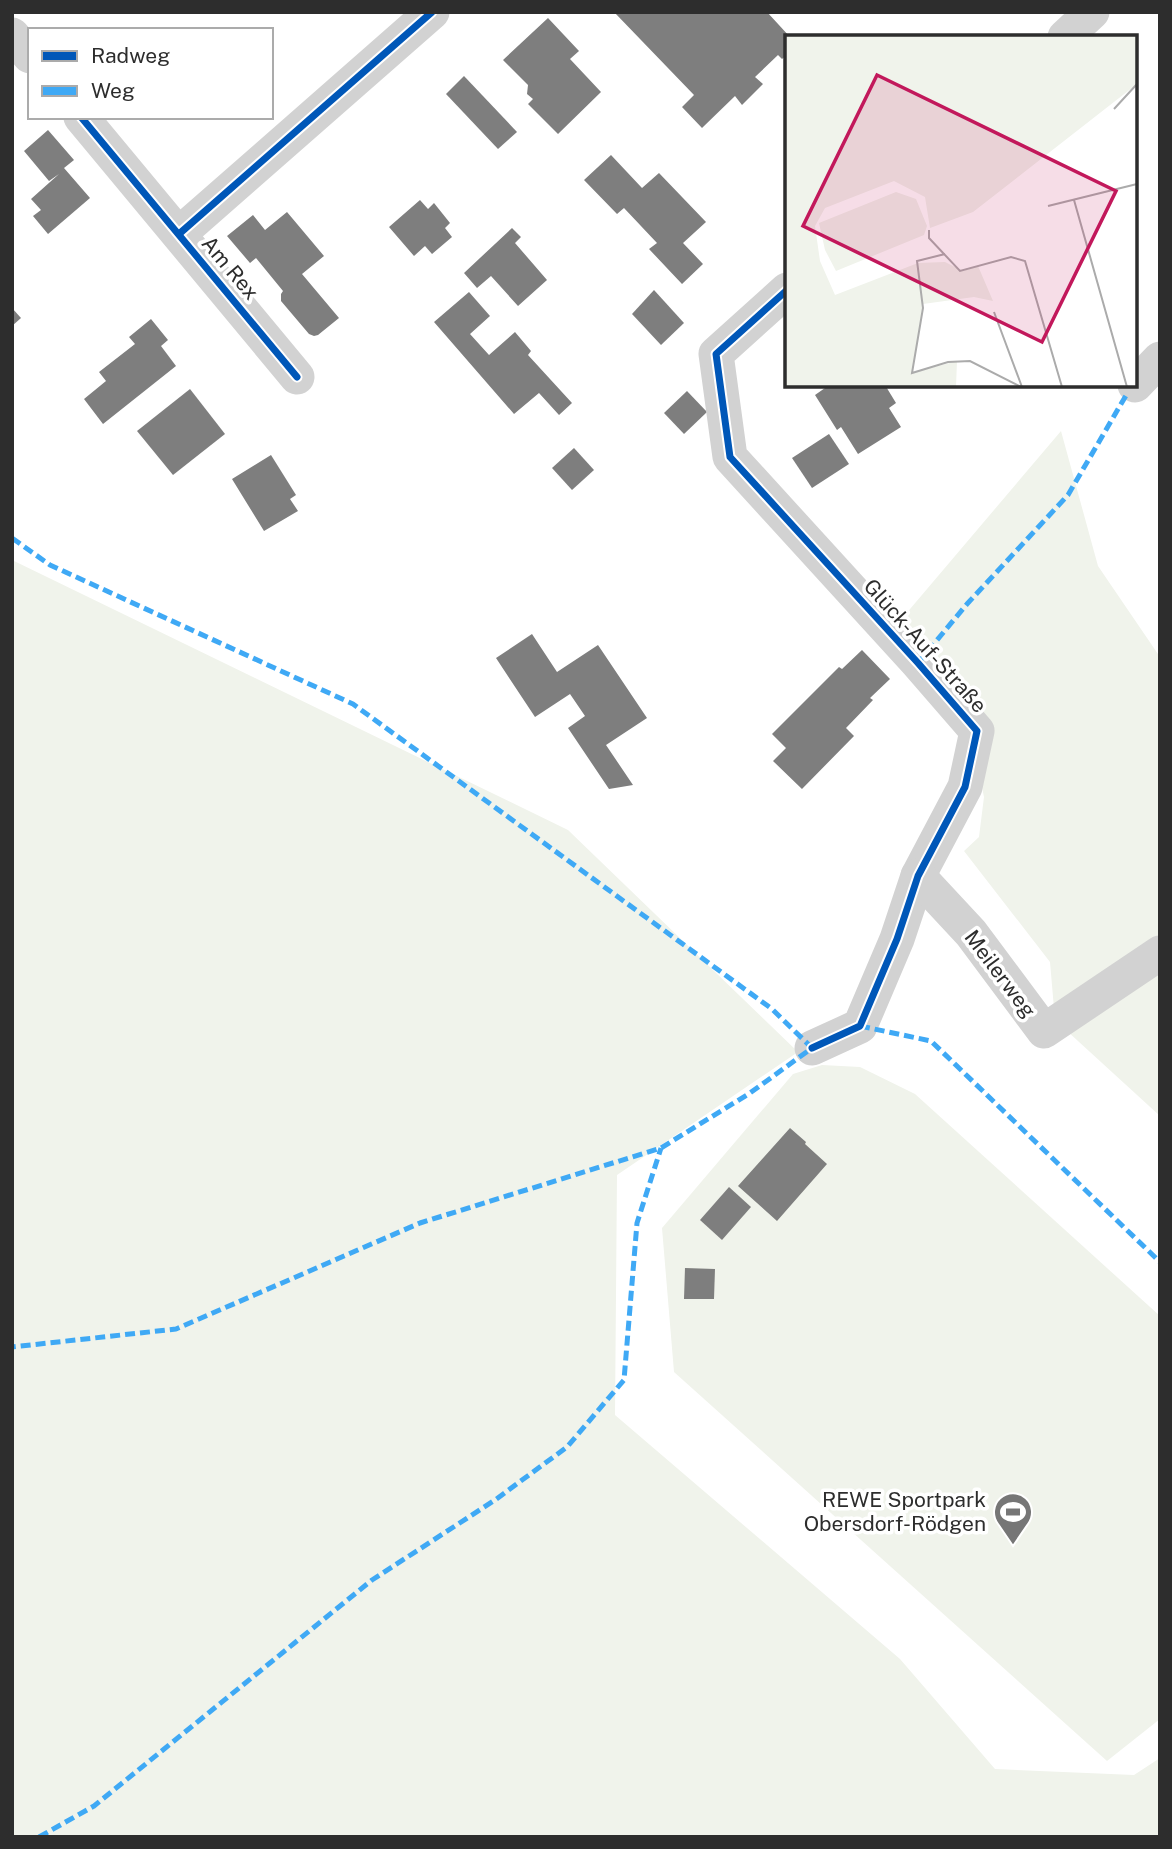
<svg xmlns="http://www.w3.org/2000/svg" width="1172" height="1849" font-family="'Public Sans',sans-serif">
<rect width="100%" height="100%" fill="#fff"/>
<g fill="#f0f3eb">
<path d="M1061 431 1098 566 1160 657V1116L1055 1020 1050 962 964 851 979 837 984 797 966 710 888 635Z"/>
<path d="M12 560 568 830 798 1052 617 1175 615 1415 900 1659 995 1769 1134 1775 1160 1758V1837H12Z"/>
<path d="M822 1065 860 1067 915 1094 1160 1316V1719L1107 1761 674 1372 662 1228 793 1074Z"/>
</g>
<g fill="#7e7e7e">
<path d="M614 12H767L790 37H787V55L782 59 778 55 755 77 763 84 742 105 735 96 702 128 682 107 694 95Z"/>
<path d="M548 18 579 51 570 59 601 92 558 134 528 104 533 99 527 94 528 85 503 60Z"/>
<path d="M464 76 517 132 498 149 446 94Z"/>
<path d="M48 130 74 160 64 168 90 198 48 234 33 216 41 210 31 199 59 174 49 181 24 151Z"/>
<path d="M611 155 642 188 659 173 706 222 683 243 703 264 682 284 649 249 657 243 624 208 617 214 584 180Z"/>
<path d="M420 200 428 209 434 203 450 223 445 228 452 237 432 254 425 246 414 256 389 227Z"/>
<path d="M287 212 324 256 302 274 339 318 318 335 314 336 309 334 281 301V294L283 291 256 258 250 263 227 236 253 215 265 230Z"/>
<path d="M512 228 521 237 515 243 547 280 518 306 491 276 477 288 464 273Z"/>
<path d="M654 290 684 323 661 345 632 314Z"/>
<path d="M469 292 490 316 470 334 489 355 515 332 531 351 528 355 572 403 559 415 539 393 514 414 434 322Z"/>
<path d="M12 308 21 318 12 326Z"/>
<path d="M151 319 168 340 161 346 176 366 103 424 84 399 106 381 99 372 135 344 129 337Z"/>
<path d="M823 385H885L896 403 889 408 901 427 858 454 841 427 837 430 815 395 825 388Z"/>
<path d="M190 389 225 434 173 475 137 431Z"/>
<path d="M687 391 707 412 684 434 664 413Z"/>
<path d="M829 434 849 464 812 488 792 458Z"/>
<path d="M574 448 594 470 572 490 552 468Z"/>
<path d="M271 455 296 495 290 499 298 511 264 531 232 479Z"/>
<path d="M532 634 557 672 598 645 647 718 606 745 633 785 609 789 568 728 585 716 570 694 535 717 496 658Z"/>
<path d="M862 650 890 679 870 698 873 700 846 728 854 736 802 789 773 761 786 748 772 734 839 667 842 669Z"/>
<path d="M790 1128 806 1142 805 1144 827 1164 777 1221 738 1186Z"/>
<path d="M729 1187 751 1207 722 1240 700 1220Z"/>
<path d="M685 1268 715 1269 714 1299H684Z"/>
</g>
<g fill="none" stroke-linecap="round" stroke-linejoin="round">
<g stroke="#d2d2d2" stroke-width="35">
<path d="M12 35 30 56"/>
<path d="M1065 37 1092 12"/>
<path d="M81 117 297 377"/>
<path d="M179 234 432 12"/>
<path d="M787 290 716 354 730 457 918 663 977 731 965 787 918 876 897 939 860 1026 812 1048"/>
<path d="M1135 385 1160 359"/>
<path d="M918 876 971 933 1044 1031 1160 953"/>
</g>
<g stroke="#3fa9f5" stroke-width="5" stroke-dasharray="10 5" stroke-linecap="butt">
<path d="M12 538 50 565 353 704 772 1009 812 1048 750 1093 661 1148 420 1223 176 1329 12 1347"/>
<path d="M918 663 967 604 1068 495 1128 392"/>
<path d="M860 1026 931 1041 1160 1262"/>
<path d="M39 1837 94 1806 372 1580 495 1500 567 1447 624 1380 637 1223 661 1148"/>
</g>
<defs>
<g id="cycleway">
<path d="M81 117 297 377"/>
<path d="M179 234 432 12"/>
<path d="M787 290 716 354 730 457 918 663 977 731 965 787 918 876 897 939 860 1026 812 1048"/>
</g>
</defs>
<use href="#cycleway" stroke="#fff" stroke-width="11"/>
<use href="#cycleway" stroke="#0057b8" stroke-width="7"/>
</g>
<defs>
<symbol id="stadium-pin" viewBox="-11 -11 22 30"><path d="M0 17L-7.5 6A9.5 9.5 0 1 1 7.5 6Z" fill="#767676" stroke="#fff"/><path d="M0-5a6.5 5 0 1 0 0 10a6.5 5 0 1 0 0-10ZM-3.5-1.8h7v3.6h-7Z" fill="#fff"/></symbol>
</defs>
<g fill-rule="evenodd">
<use href="#stadium-pin" x="991" y="1490" width="44" height="60"/>
</g>
<g text-anchor="middle" stroke-width="7" stroke-linejoin="round" paint-order="stroke">
<g font-size="21" fill="#2d2d2d" stroke="#fff">
<text transform="translate(230 268) rotate(50)" y="7">Am Rex</text>
<text transform="translate(925 646) rotate(48)" y="7">Glück-Auf-Straße</text>
<text transform="translate(1000 974) rotate(53)" y="7">Meilerweg</text>
</g>
<g font-size="21" fill="#2d2d2d" stroke="#fff" text-anchor="end">
<text x="986" y="1507">REWE Sportpark<tspan x="986" dy="24">Obersdorf-Rödgen</tspan></text>
</g>
</g>
<g transform="translate(785 35)">
<rect width="352" height="352" fill="#fff"/>
<path d="M0 0H352V49L188 177 145 193 140 162 109 146 40 173 30 191 35 226 50 260 133 228 160 227 178 236 193 231 208 266 189 262 138 269 127 338 172 326 171 352H0ZM111 157 131 164 142 191 139 200 51 236 40 215 34 188Z" fill="#f0f3eb"/>
<path fill="none" stroke="#ababab" stroke-width="2" d="M329 74 352 49M289 165 342 352M263 171 352 149M144 195V203L175 236 226 222 240 226 277 352M160 219 132 226 138 273 127 338 163 327 185 326 236 352M209 277 237 352"/>
<path fill="#c2185b" fill-opacity="0.15" stroke="#c2185b" stroke-width="3.5" d="M92 40 331 156 257 307 18 191Z"/>
<rect width="352" height="352" fill="none" stroke="#2d2d2d" stroke-width="3.5"/>
</g>
<rect width="1172" height="1849" fill="none" stroke="#2d2d2d" stroke-width="28"/>
<rect x="28" y="28" width="245" height="91" fill="#ffffff" stroke="#ababab" stroke-width="2"/>
<rect x="42" y="51" width="35" height="10" fill="#0057b8" stroke="#ababab" stroke-width="2"/>
<text x="91" y="63" font-size="21" fill="#2d2d2d">Radweg</text>
<rect x="42" y="86" width="35" height="10" fill="#3fa9f5" stroke="#ababab" stroke-width="2"/>
<text x="91" y="98" font-size="21" fill="#2d2d2d">Weg</text>
</svg>
